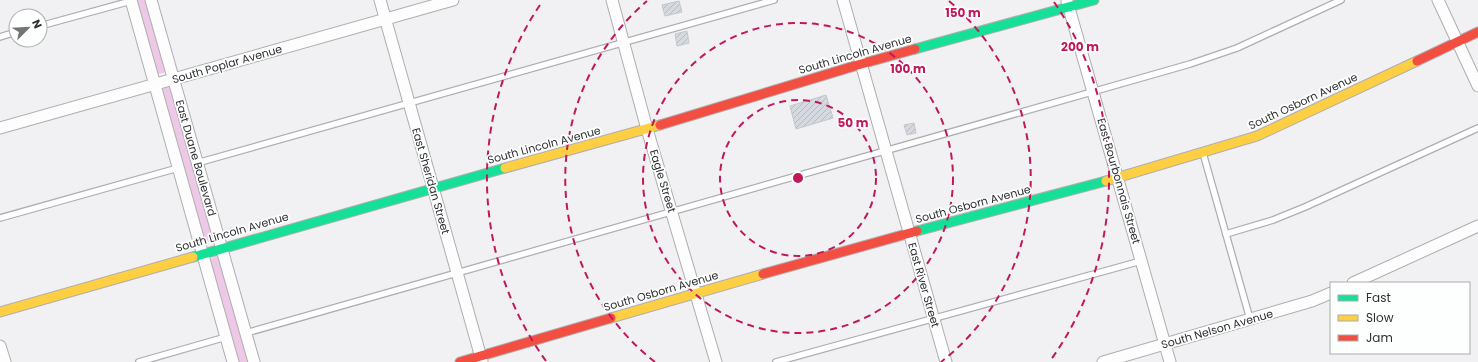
<svg xmlns="http://www.w3.org/2000/svg" width="1478" height="362" font-family="Poppins,sans-serif">
<defs>
<pattern id="building-hatch" width="6" height="6" patternUnits="userSpaceOnUse"><rect width="6" height="6" fill="#d5d9e0"/><path d="M-1 1l2-2M0 6l6-6M5 7l2-2" fill="none" stroke="#b7bbc1"/></pattern>
</defs>
<rect width="100%" height="100%" fill="#f1f1f3"/>
<g fill="#eec9e7">
<path d="M135 0H146L166 70 164 73 157 74Z"/>
<path d="M168 87 171 89 214 239 213 241 205 242 162 89Z"/>
<path d="M216 256 219 258 249 362H238L209 260Z"/>
</g>
<g fill="url(#building-hatch)" stroke="#c7c7c9">
<path d="M679 1 682 12 665 16 662 5Z"/>
<path d="M687 31 689 43 677 46 675 34Z"/>
<path d="M826 95 833 118 796 129 790 106Z"/>
<path d="M914 123 916 133 907 135 904 125Z"/>
</g>
<g fill="none" stroke-linecap="round" stroke-linejoin="round">
<defs>
<g id="lane">
<path d="M40 26 131 1"/>
<path d="M0 37 16 32"/>
<path d="M1203 153 1250 319"/>
<path d="M197 163 774 0"/>
<path d="M0 218 178 168"/>
<path d="M1226 234 1273 220 1305 207 1478 128"/>
<path d="M246 333 1190 64 1237 48 1341 0"/>
<path d="M139 362 226 337"/>
<path d="M776 362 1141 261"/>
</g>
<g id="street">
<path d="M131 0 233 362"/>
<path d="M151 0 254 362"/>
<path d="M380 0 482 361"/>
<path d="M612 0 647 129 716 362"/>
<path d="M843 0 946 362"/>
<path d="M1438 0 1478 86"/>
<path d="M1067 1 1170 362"/>
<path d="M0 128 453 0"/>
<path d="M1353 283 1478 226"/>
<path d="M0 346 5 362"/>
<path d="M1103 362 1312 301 1331 293"/>
</g>
<g id="fast">
<path d="M915 49 1094 0"/>
<path d="M917 231 1106 181"/>
<path d="M193 257 505 168"/>
</g>
<g id="slow">
<path d="M505 168 660 125"/>
<path d="M1106 181 1257 136 1417 61"/>
<path d="M0 312 193 257"/>
<path d="M611 318 763 274"/>
</g>
<g id="jam">
<path d="M1417 61 1478 32"/>
<path d="M660 125 861 64 915 49"/>
<path d="M763 274 917 231"/>
<path d="M460 362 611 318"/>
</g>
</defs>
<use href="#lane" stroke="#aeaeb0" stroke-width="8"/>
<use href="#street" stroke="#aeaeb0" stroke-width="13"/>
<use href="#fast" stroke="#aeaeb0" stroke-width="11"/>
<use href="#slow" stroke="#aeaeb0" stroke-width="11"/>
<use href="#jam" stroke="#aeaeb0" stroke-width="11"/>
<use href="#lane" stroke="#fdfdfd" stroke-width="5.5"/>
<use href="#street" stroke="#fdfdfd" stroke-width="11"/>
<use href="#fast" stroke="#16e098" stroke-width="9"/>
<use href="#slow" stroke="#ffcf43" stroke-width="9"/>
<use href="#jam" stroke="#f24e42" stroke-width="9"/>
</g>
<g fill="none" stroke="#c2185b" stroke-width="2" stroke-dasharray="7 5">
<circle cx="798" cy="178" r="78"/>
<circle cx="798" cy="178" r="155"/>
<path d="M655 362A233 233 0 0 1 647 1M949 1A233 233 0 0 1 941 362"/>
<path d="M546 361A311 311 0 0 1 542 2M1054 2A311 311 0 0 1 1050 361"/>
</g>
<g text-anchor="middle" stroke-width="3.5" stroke-linejoin="round" paint-order="stroke">
<g font-size="11" fill="#303032" stroke="#fdfefe">
<text transform="translate(855 54) rotate(-16)" y="4">South Lincoln Avenue</text>
<text transform="translate(227 64) rotate(-16)" y="4">South Poplar Avenue</text>
<text transform="translate(1303 101) rotate(-25)" y="4">South Osborn Avenue</text>
<text transform="translate(544 145) rotate(-15)" y="4">South Lincoln Avenue</text>
<text transform="translate(196 158) rotate(74)" y="4">East Duane Boulevard</text>
<text transform="translate(431 181) rotate(74)" y="4">East Sheridan Street</text>
<text transform="translate(663 181) rotate(73)" y="4">Eagle Street</text>
<text transform="translate(1119 181) rotate(74)" y="4">East Bourbonnais Street</text>
<text transform="translate(973 204) rotate(-15)" y="4">South Osborn Avenue</text>
<text transform="translate(232 232) rotate(-16)" y="4">South Lincoln Avenue</text>
<text transform="translate(924 285) rotate(74)" y="4">East River Street</text>
<text transform="translate(661 291) rotate(-16)" y="4">South Osborn Avenue</text>
<text transform="translate(1217 329) rotate(-16)" y="4">South Nelson Avenue</text>
</g>
</g>
<circle cx="798" cy="178" r="6" fill="#c2185b" stroke="#fdfefe" stroke-width="2"/>
<g font-size="12" text-anchor="middle" font-weight="bold" fill="#c2185b" stroke="#fdfefe" stroke-width="3.5" stroke-linejoin="round" paint-order="stroke">
<text x="963" y="17">150 m</text>
<text x="1080" y="51">200 m</text>
<text x="908" y="73">100 m</text>
<text x="853" y="127">50 m</text>
</g>
<rect x="1330" y="282" width="140" height="72" fill="#fdfefe" stroke="#abacac"/>
<rect x="1338" y="295" width="20" height="6" fill="#16e098" stroke="#abacac"/>
<text x="1366" y="302" font-size="12" fill="#303032">Fast</text>
<rect x="1338" y="315" width="20" height="6" fill="#ffcf43" stroke="#abacac"/>
<text x="1366" y="322" font-size="12" fill="#303032">Slow</text>
<rect x="1338" y="335" width="20" height="6" fill="#f24e42" stroke="#abacac"/>
<text x="1366" y="342" font-size="12" fill="#303032">Jam</text>
<g transform="translate(28 28) rotate(66)"><circle r="19" fill="#fdfefe" stroke="#abacac"/>
<path d="M0-3L7 15L0 10L-7 15Z" fill="#747476"/>
<text y="-6" font-size="11" font-weight="bold" text-anchor="middle" fill="#303032">N</text>
</g>
</svg>
